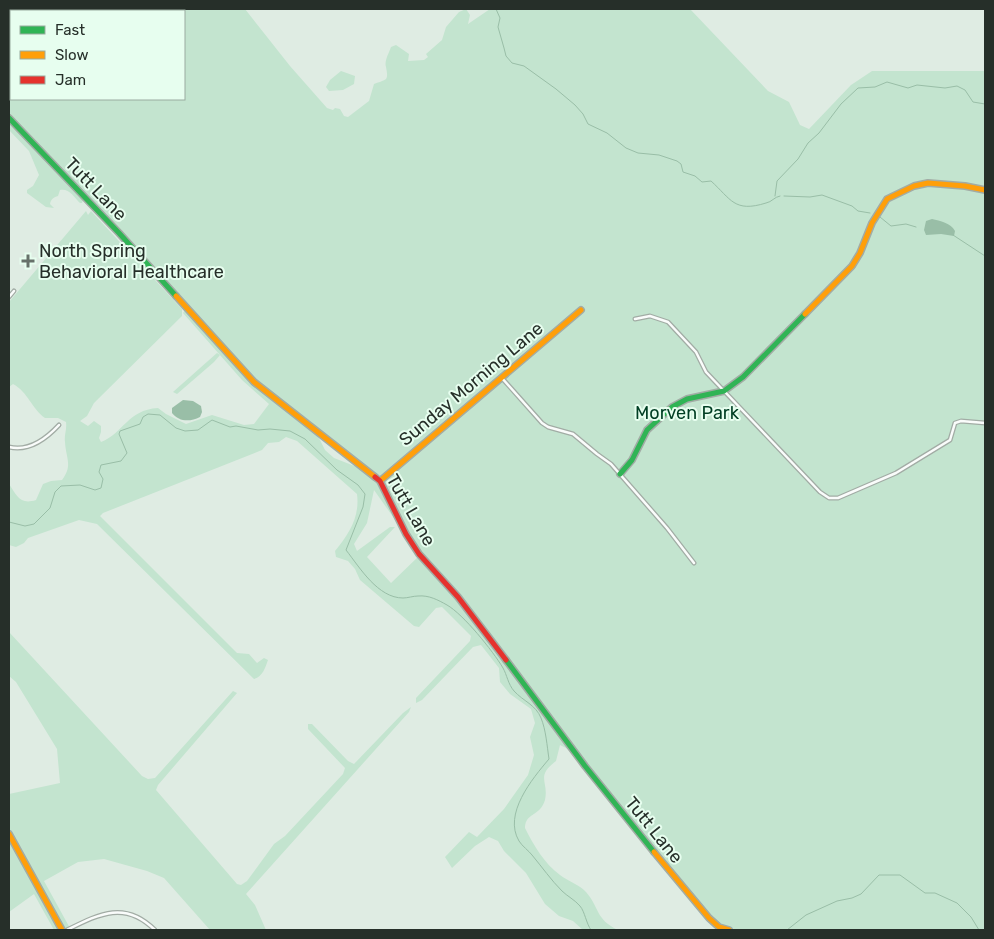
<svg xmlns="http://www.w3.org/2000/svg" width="994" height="939" font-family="Rubik,sans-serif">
<rect width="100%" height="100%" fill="#dfece3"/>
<g fill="#c3e4cf" fill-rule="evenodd">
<path d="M34 9H245L290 66 327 108 333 110 335 108 340 109 344 116 348 117 369 101 374 84C386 79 389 82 386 67 384 61 389 53 391 47L396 45 409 54 408 61 424 60 428 57 426 54 442 40 446 27 459 12 466 9 470 15 468 24 490 9H690L768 91 789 102 800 125 809 129 851 85 872 71H985V930H735L724 927 713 919 585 766 566 748 560 745 556 761C535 777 549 781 545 800 541 813 532 813 527 820 525 823 525 826 525 828 534 846 544 863 560 875 568 881 580 885 586 892 600 908 595 919 618 930H583L573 921 559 916 545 904 526 873 504 851 498 841 489 837 475 846 452 868 445 857 469 832 477 837 504 809 528 775 534 755 530 737 535 723 531 709 510 694 500 682 499 668 481 645 473 647 422 700 416 703V698L470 641 471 636 442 607 436 608 419 627 414 626 360 580 355 569 348 561 336 557 335 551C349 534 360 517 357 494L297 441 286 437 279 442 268 443 262 450 103 513 100 516 237 653 249 654 257 663 264 658 268 660C265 668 263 676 254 679L97 524 79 520 28 538 24 543 16 547 9 545V484C17 496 20 505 36 500L43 484 51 481 62 480C73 465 66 459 65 442 64 435 67 430 66 422L58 418H45C32 409 28 392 13 384L9 387V302L86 211 88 215 91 211 182 309V316L94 403 87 416 80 421 88 426 94 421 101 426V432L99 438 101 442C124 433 127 410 158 408L166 414 186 424 212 415 244 425 254 424 269 404 242 380 183 313 188 306 171 290 9 118V34L11 32V99H184V11H31ZM279 398 310 421 333 441 350 457 357 467 334 458 325 450 320 440 312 429 276 400ZM374 490 420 555 391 583 367 557 395 527H390L357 551 354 544 367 523Z"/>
<path d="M341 71 355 76 354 84 343 90 329 91 326 87 330 80Z"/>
<path d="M9 121 83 200 82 203H80C74 197 69 188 60 190L58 196C54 197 51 199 50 204L54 208 46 207 27 193V190L33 186 39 175 29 151 9 130Z"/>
<path d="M217 353 220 355 214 362 177 394 173 392Z"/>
<path d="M9 632 142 776 148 779 155 778 233 691 237 693 158 785 156 790 237 884 241 885 247 881 274 844 285 836 343 774 345 768 308 729V724H312L348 761 354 764 403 713 411 707 409 712 246 894 255 905 266 930H210L164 878 147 871 104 859 78 862 44 881 71 930H54L34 894 9 912V794L60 783 57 749 16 682 9 676Z"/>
</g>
<g fill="#99bea7">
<path d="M932 219C940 221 951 223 955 231L954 236 941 234 926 235 924 230 926 221Z"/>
<path d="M183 400 193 401 201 406 202 412 200 417C190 422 179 422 172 413V408Z"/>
</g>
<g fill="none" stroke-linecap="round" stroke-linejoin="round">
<g stroke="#99bea7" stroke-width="1">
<path d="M496 9 500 18 498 27 504 48 506 56 512 63 524 66 556 89 575 105 583 114 588 124 607 133 626 148 638 153 659 155 677 161 681 164 683 172 695 176 702 182 711 181C731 199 734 213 766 203 772 202 774 197 780 196"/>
<path d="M775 196 777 181 798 159 808 143 819 133 841 104 858 88 875 87 887 82 908 88 917 85 945 88 957 86 965 90 973 102 985 104"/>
<path d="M784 196 810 197 822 195 852 206 858 211 870 213"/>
<path d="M880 217 891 226 906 224 916 227"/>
<path d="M953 235 985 256"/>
<path d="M9 522 25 526 34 524 50 508 55 492 61 486 80 485 95 490 101 488 103 479 99 472 101 465 121 461 127 453 119 434 120 431 140 424 143 417 148 414 160 415 176 428 185 431 198 430 212 420 230 427 236 426 258 430 270 429 290 431 305 439 337 470 358 485 365 494 363 507 346 550C360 568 378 598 403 598 408 598 413 596 418 596 429 595 438 600 447 605 463 614 493 651 503 668 507 675 508 684 514 691 523 701 536 705 541 718 546 730 547 746 549 759 532 779 503 814 519 841 522 846 529 851 532 855 542 867 551 880 562 891 567 896 575 900 580 906 585 912 586 923 591 930"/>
<path d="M787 930 806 915 837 901 852 898 861 894 879 875H900L925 893H935L957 903 971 917 979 930"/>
</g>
<defs>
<g id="street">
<path d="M9 297 14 291"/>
<path d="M635 319 650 316 668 322 696 352 706 372 820 492 829 498H838L896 473 950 440 955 423 961 421 985 423"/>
<path d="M501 377 542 423 548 427 573 434 597 454 611 464 667 528 694 563"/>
<path d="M9 447C29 452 46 439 59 425"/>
<path d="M67 930C99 914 125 900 155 930"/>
</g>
<g id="fast">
<path d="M26 11 28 9"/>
<path d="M9 29 11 26"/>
<path d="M9 118 119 233 176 296"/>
<path d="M620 474 632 460 647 430 672 407 687 399 724 391 743 377 805 314"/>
<path d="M506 660 585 766 654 852"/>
</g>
<g id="slow">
<path d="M176 296 254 382 375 477"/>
<path d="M805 314 852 266 860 253 872 223 887 199 914 186 928 183 965 186 985 190"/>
<path d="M380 481 581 310"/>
<path d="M9 834 62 930"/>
<path d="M654 852 709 918 719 927 729 930"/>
</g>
<path id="jam" d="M375 477 380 481 406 534 419 554 458 597 506 660"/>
</defs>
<use href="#street" stroke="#a2aca5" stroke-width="5"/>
<use href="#fast" stroke="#a2aca5" stroke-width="8"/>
<use href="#slow" stroke="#a2aca5" stroke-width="8"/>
<use href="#jam" stroke="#a2aca5" stroke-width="8"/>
<use href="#street" stroke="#fafcfb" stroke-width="2.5"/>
<use href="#fast" stroke="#30b455" stroke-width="5"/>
<use href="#slow" stroke="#ff9f0a" stroke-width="5"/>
<use href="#jam" stroke="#e5322d" stroke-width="5"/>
</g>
<path fill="#67716a" stroke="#e7feef" stroke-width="2" d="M25.5 253.5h5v5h5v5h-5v5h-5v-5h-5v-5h5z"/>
<g text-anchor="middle" stroke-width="4" stroke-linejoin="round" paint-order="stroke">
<g font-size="18" fill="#262f29" stroke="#e7feef">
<text transform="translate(96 189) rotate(46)" y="6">Tutt Lane</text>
<text transform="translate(471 384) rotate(-40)" y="6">Sunday Morning Lane</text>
<text transform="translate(411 510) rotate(60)" y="6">Tutt Lane</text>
<text transform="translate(654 830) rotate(51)" y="6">Tutt Lane</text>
</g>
<g font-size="18" fill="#262f29" stroke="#e7feef" text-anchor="start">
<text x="39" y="257">North Spring<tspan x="39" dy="21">Behavioral Healthcare</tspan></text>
</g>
<g font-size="18" fill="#003e23" stroke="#e7feef">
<text x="687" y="419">Morven Park</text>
</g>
</g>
<rect width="994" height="939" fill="none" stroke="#262f29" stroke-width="20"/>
<rect x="10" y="10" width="175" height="90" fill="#e7feef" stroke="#9aaba0"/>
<rect x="20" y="26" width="25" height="8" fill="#30b455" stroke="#9aaba0"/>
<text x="55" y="35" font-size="15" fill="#262f29">Fast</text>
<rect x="20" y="51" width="25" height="8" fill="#ff9f0a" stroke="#9aaba0"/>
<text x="55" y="60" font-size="15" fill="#262f29">Slow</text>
<rect x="20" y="76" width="25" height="8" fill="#e5322d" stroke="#9aaba0"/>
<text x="55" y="85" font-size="15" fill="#262f29">Jam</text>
</svg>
